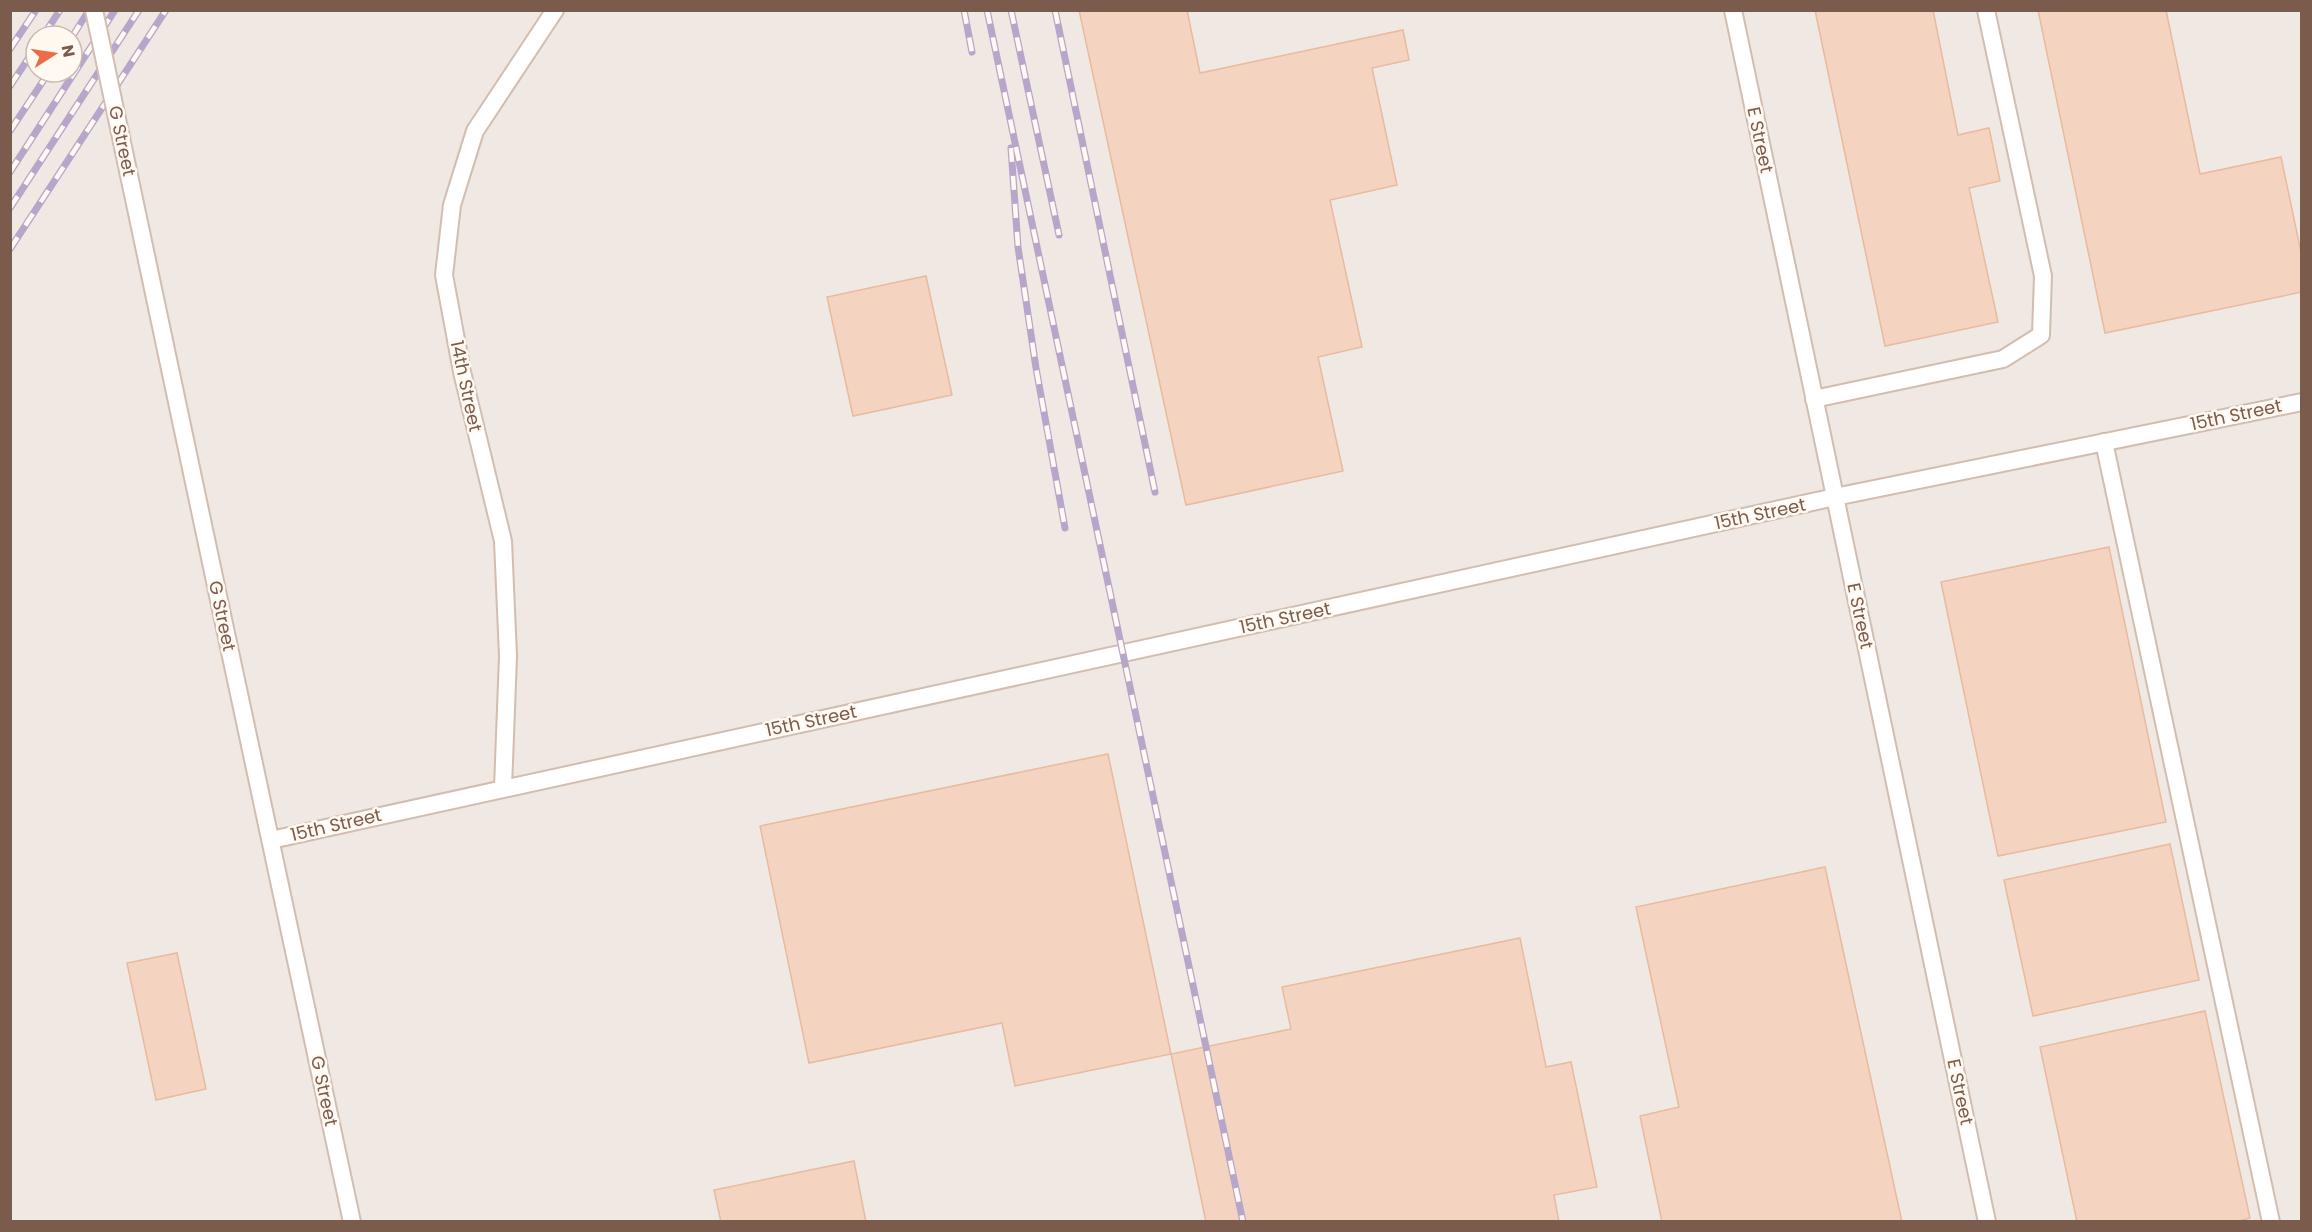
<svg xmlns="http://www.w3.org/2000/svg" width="2312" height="1232" font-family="Poppins,sans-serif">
<rect width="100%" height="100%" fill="#fdf5ea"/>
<path fill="#efe8e3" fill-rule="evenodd" d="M11 11H2301V1221H11ZM36 36H72V72H36Z"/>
<g fill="#f4d4c0" stroke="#e8ba9f" stroke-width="1.5">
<path d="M1079 10H1187L1200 73 1403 30 1409 60 1372 68 1397 185 1330 200 1362 347 1318 357 1343 471 1186 505Z"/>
<path d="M1815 10H1933L1958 135 1989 128 2000 181 1969 188 1998 322 1885 346Z"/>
<path d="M2038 10H2166L2200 174 2281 157 2302 257V292L2105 333Z"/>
<path d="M926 276 952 395 853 416 827 297Z"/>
<path d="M2109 547 2166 822 1998 856 1941 582Z"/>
<path d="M1108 754 1171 1054 1015 1086 1002 1023 809 1063 760 826Z"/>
<path d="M2170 844 2199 980 2033 1016 2004 880Z"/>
<path d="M1825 867 1902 1222H1662L1640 1116 1679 1107 1636 907Z"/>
<path d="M1520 938 1546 1067 1571 1062 1597 1187 1554 1195 1559 1222H1206L1171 1054 1291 1029 1282 987Z"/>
<path d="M177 953 206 1089 156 1100 127 963Z"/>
<path d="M2205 1011 2250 1218 2236 1222H2077L2040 1047Z"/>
<path d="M854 1161 866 1222H721L714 1190Z"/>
</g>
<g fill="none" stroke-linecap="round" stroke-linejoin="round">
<defs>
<g id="service">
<path d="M1733 10 1987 1222"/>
<path d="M1814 399 2003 359 2041 335 2043 276 1986 10"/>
<path d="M2104 442 2271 1222"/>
<path d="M220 605 352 1222"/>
<path d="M503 788 508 656 503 541 462 372 444 275 452 205 475 131 555 10"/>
<path d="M271 840 1835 497 2302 402"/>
</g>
</defs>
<use href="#service" stroke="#d2bdae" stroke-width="20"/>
<use href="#service" stroke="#fff" stroke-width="16"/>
<defs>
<g id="rail">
<path d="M964 10 972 52"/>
<path d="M987 10 1243 1222"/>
<path d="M1011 10 1059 235"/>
<path d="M1055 10 1155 492"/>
<path d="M43 36 60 10"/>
<path d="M72 37 89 10"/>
<path d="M10 49 36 10"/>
<path d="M10 86 36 47"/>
<path d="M10 131 49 72"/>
<path d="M1011 148 1018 247 1036 368 1065 528"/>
<path d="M10 172 115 10"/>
<path d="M10 208 139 10"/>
<path d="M10 249 166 10"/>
</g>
</defs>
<use href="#rail" stroke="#b8a6ca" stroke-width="7"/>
<use href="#rail" stroke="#fff9f1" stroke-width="4.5" stroke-dasharray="14" stroke-linecap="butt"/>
<defs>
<path id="service-bridge" d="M94 10 220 605"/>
</defs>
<use href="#service-bridge" stroke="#d2bdae" stroke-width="20" stroke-linecap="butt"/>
<use href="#service-bridge" stroke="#fff" stroke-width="16"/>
</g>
<g text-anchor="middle" stroke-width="5" stroke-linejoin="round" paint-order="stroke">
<g font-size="18" fill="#7b5b4b" stroke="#fff9f1">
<text transform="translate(1760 140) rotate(78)" y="6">E Street</text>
<text transform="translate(122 141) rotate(78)" y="6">G Street</text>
<text transform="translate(466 386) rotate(78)" y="6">14th Street</text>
<text transform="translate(2236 415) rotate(-12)" y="6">15th Street</text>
<text transform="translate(1760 514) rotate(-12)" y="6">15th Street</text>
<text transform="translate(222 616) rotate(78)" y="6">G Street</text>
<text transform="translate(1860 616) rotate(78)" y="6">E Street</text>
<text transform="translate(1285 618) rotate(-12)" y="6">15th Street</text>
<text transform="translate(811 721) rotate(-12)" y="6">15th Street</text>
<text transform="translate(336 825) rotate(-13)" y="6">15th Street</text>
<text transform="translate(324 1091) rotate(78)" y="6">G Street</text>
<text transform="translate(1960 1092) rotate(78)" y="6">E Street</text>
</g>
</g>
<rect width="2312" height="1232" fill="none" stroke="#7b5b4b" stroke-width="24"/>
<g transform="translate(54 54) rotate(78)"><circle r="28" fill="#fff9f1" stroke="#cabaaf" stroke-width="1.5"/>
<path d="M0-4.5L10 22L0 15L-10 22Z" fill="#ec6b4a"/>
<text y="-9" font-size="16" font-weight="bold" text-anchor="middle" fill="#7b5b4b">N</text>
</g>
</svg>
